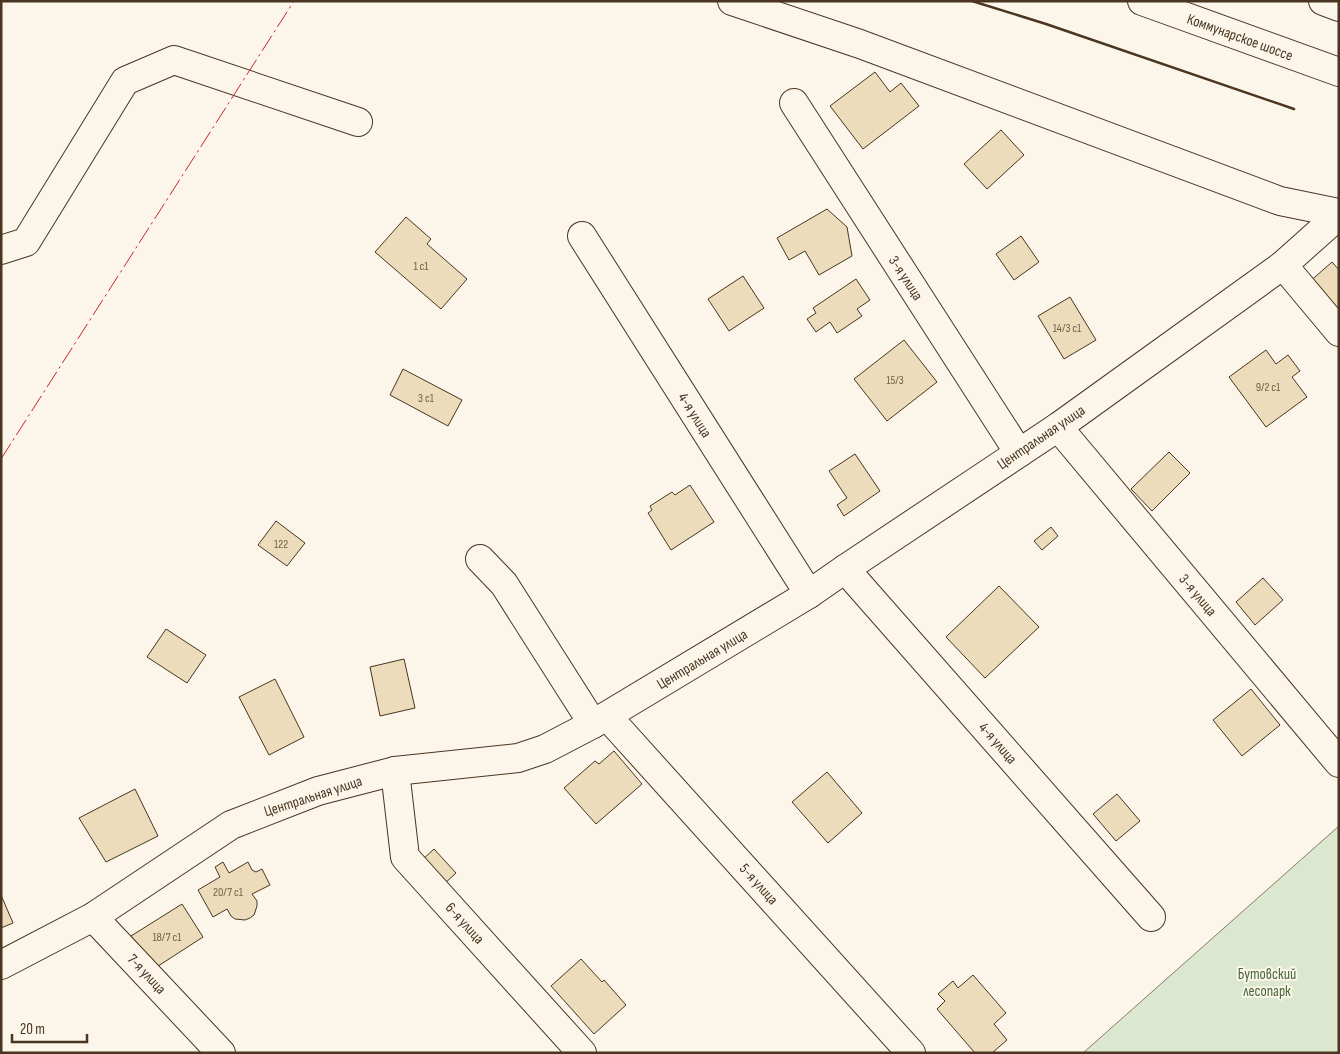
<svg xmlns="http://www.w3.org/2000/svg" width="1340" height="1054" font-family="'Sofia Sans Condensed',sans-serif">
<rect width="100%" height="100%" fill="#fbf6e9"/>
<path fill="#dce7d0" stroke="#887966" d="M1339 826V1053H1083Z"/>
<g fill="#ecdcbc" stroke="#4a3520">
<path d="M875 72 890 92 901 83 919 106 863 149 830 106Z"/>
<path d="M1001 130 1024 155 987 189 964 164Z"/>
<path d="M827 209 847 227 852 256 819 275 805 251 789 260 777 238Z"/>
<path d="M406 217 431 239 427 244 467 279 441 309 375 252Z"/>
<path d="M1021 236 1039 262 1014 280 996 254Z"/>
<path d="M1332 262 1339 270V320L1307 284Z"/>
<path d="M743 276 764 308 729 331 708 299Z"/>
<path d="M856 279 870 300 857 309 862 316 837 333 830 322 816 332 807 319 816 313 813 308Z"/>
<path d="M1070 297 1096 340 1064 359 1038 316Z"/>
<path d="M904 340 937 382 887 421 854 379Z"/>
<path d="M1266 350 1276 364 1288 355 1300 371 1292 377 1307 397 1266 427 1229 377Z"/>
<path d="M403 369 462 400 448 426 390 395Z"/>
<path d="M1169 452 1190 473 1152 511 1131 489Z"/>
<path d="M855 454 880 491 844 516 837 505 847 498 829 471Z"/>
<path d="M690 485 714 522 671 550 648 513 652 510 650 506 672 492 675 495Z"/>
<path d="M276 521 305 543 287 566 258 545Z"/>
<path d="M1051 527 1058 536 1042 550 1034 541Z"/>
<path d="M1263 578 1283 600 1255 625 1236 602Z"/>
<path d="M999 586 1039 627 985 678 946 637Z"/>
<path d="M166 629 206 655 187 683 147 657Z"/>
<path d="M404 659 415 708 380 716 370 667Z"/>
<path d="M275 679 304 737 269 755 239 697Z"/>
<path d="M1251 689 1280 725 1242 756 1213 720Z"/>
<path d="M614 751 642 784 596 824 564 788 595 761 599 764Z"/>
<path d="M827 772 862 813 828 843 792 802Z"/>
<path d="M135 789 158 836 106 862 79 818Z"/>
<path d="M1117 794 1140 821 1116 841 1093 814Z"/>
<path d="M434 849 456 873 443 885 421 861Z"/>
<path d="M223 862 229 873 248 862 252 870 256 872 262 869 270 885 252 894 257 901V906L254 915 250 918 245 920 235 919 231 916 227 909 213 917 198 890 220 877 215 867Z"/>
<path d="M1 895 13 923 1 928Z"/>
<path d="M182 904 203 937 152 970 131 936Z"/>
<path d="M581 959 602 982 604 980 626 1005 594 1034 551 986Z"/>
<path d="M973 975 1006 1013 994 1024 1007 1040 992 1053H975L937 1009 945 1001 938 994 953 981 958 988Z"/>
</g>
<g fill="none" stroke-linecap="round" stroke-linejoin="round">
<defs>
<g id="minor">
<path d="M732 1 860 44 1280 201 1339 213"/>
<path d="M794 103 1019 453"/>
<path d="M582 236 809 594"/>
<path d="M1 250 26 242 125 81 174 60 358 122"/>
<path d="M1283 265 1339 332"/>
<path d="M1058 427 1339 763"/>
<path d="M480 559 504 584 593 724"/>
<path d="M845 569 1151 917"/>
<path d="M607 716 911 1053"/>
<path d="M395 771 405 857 582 1053"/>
<path d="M93 917 221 1053"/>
<path d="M1 965 93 917 231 825 318 791 395 771 518 758 545 749 593 724 809 594 845 569 1058 427 1283 265 1339 215"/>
</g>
<g id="major">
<path d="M1142 1 1339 72"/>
<path d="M1323 1 1339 7"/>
</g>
</defs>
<use href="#minor" stroke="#4a3520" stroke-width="30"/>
<use href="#major" stroke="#4a3520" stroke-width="30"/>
<use href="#minor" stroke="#fbf6e9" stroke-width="28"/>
<use href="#major" stroke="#fbf6e9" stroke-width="28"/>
<path stroke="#4a3520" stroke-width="2.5" d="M972 1 1046 24 1294 109"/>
<path stroke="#c62828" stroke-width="1" stroke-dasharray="18 4 2.5 4" stroke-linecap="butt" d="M1 459 294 1"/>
</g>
<g text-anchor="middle" stroke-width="4" stroke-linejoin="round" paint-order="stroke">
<g font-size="12" fill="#725f47">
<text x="421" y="270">1 с1</text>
<text x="1067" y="332">14/3 с1</text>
<text x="895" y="384">15/3</text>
<text x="1268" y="391">9/2 с1</text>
<text x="426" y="402">3 с1</text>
<text x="281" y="548">122</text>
<text x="228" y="896">20/7 с1</text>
<text x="167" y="941">18/7 с1</text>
</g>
<g font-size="15" fill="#4a3520" stroke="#fbf6e9">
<text transform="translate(1240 37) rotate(20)" y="5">Коммунарское шоссе</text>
<text transform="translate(906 278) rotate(57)" y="5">3-я улица</text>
<text transform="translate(695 415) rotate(58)" y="5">4-я улица</text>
<text transform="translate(1041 437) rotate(-34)" y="5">Центральная улица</text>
<text transform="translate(1198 595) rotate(50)" y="5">3-я улица</text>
<text transform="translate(702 659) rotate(-31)" y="5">Центральная улица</text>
<text transform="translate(998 743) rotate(49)" y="5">4-я улица</text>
<text transform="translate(313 796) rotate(-18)" y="5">Центральная улица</text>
<text transform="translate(759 884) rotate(48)" y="5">5-я улица</text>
<text transform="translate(465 923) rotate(48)" y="5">6-я улица</text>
<text transform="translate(147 974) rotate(47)" y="5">7-я улица</text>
</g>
<g font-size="15" fill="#436837" stroke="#fbf6e9">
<text x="1267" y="979">Бутовский<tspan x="1267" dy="17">лесопарк</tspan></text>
</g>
</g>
<rect width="1340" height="1054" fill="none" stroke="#4a3520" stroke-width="5"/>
<path d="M12 1034v8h75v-8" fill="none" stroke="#4a3520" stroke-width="2.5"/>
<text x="20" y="1034" font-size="15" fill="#4a3520" stroke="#fbf6e9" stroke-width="4" paint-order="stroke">20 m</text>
</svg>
